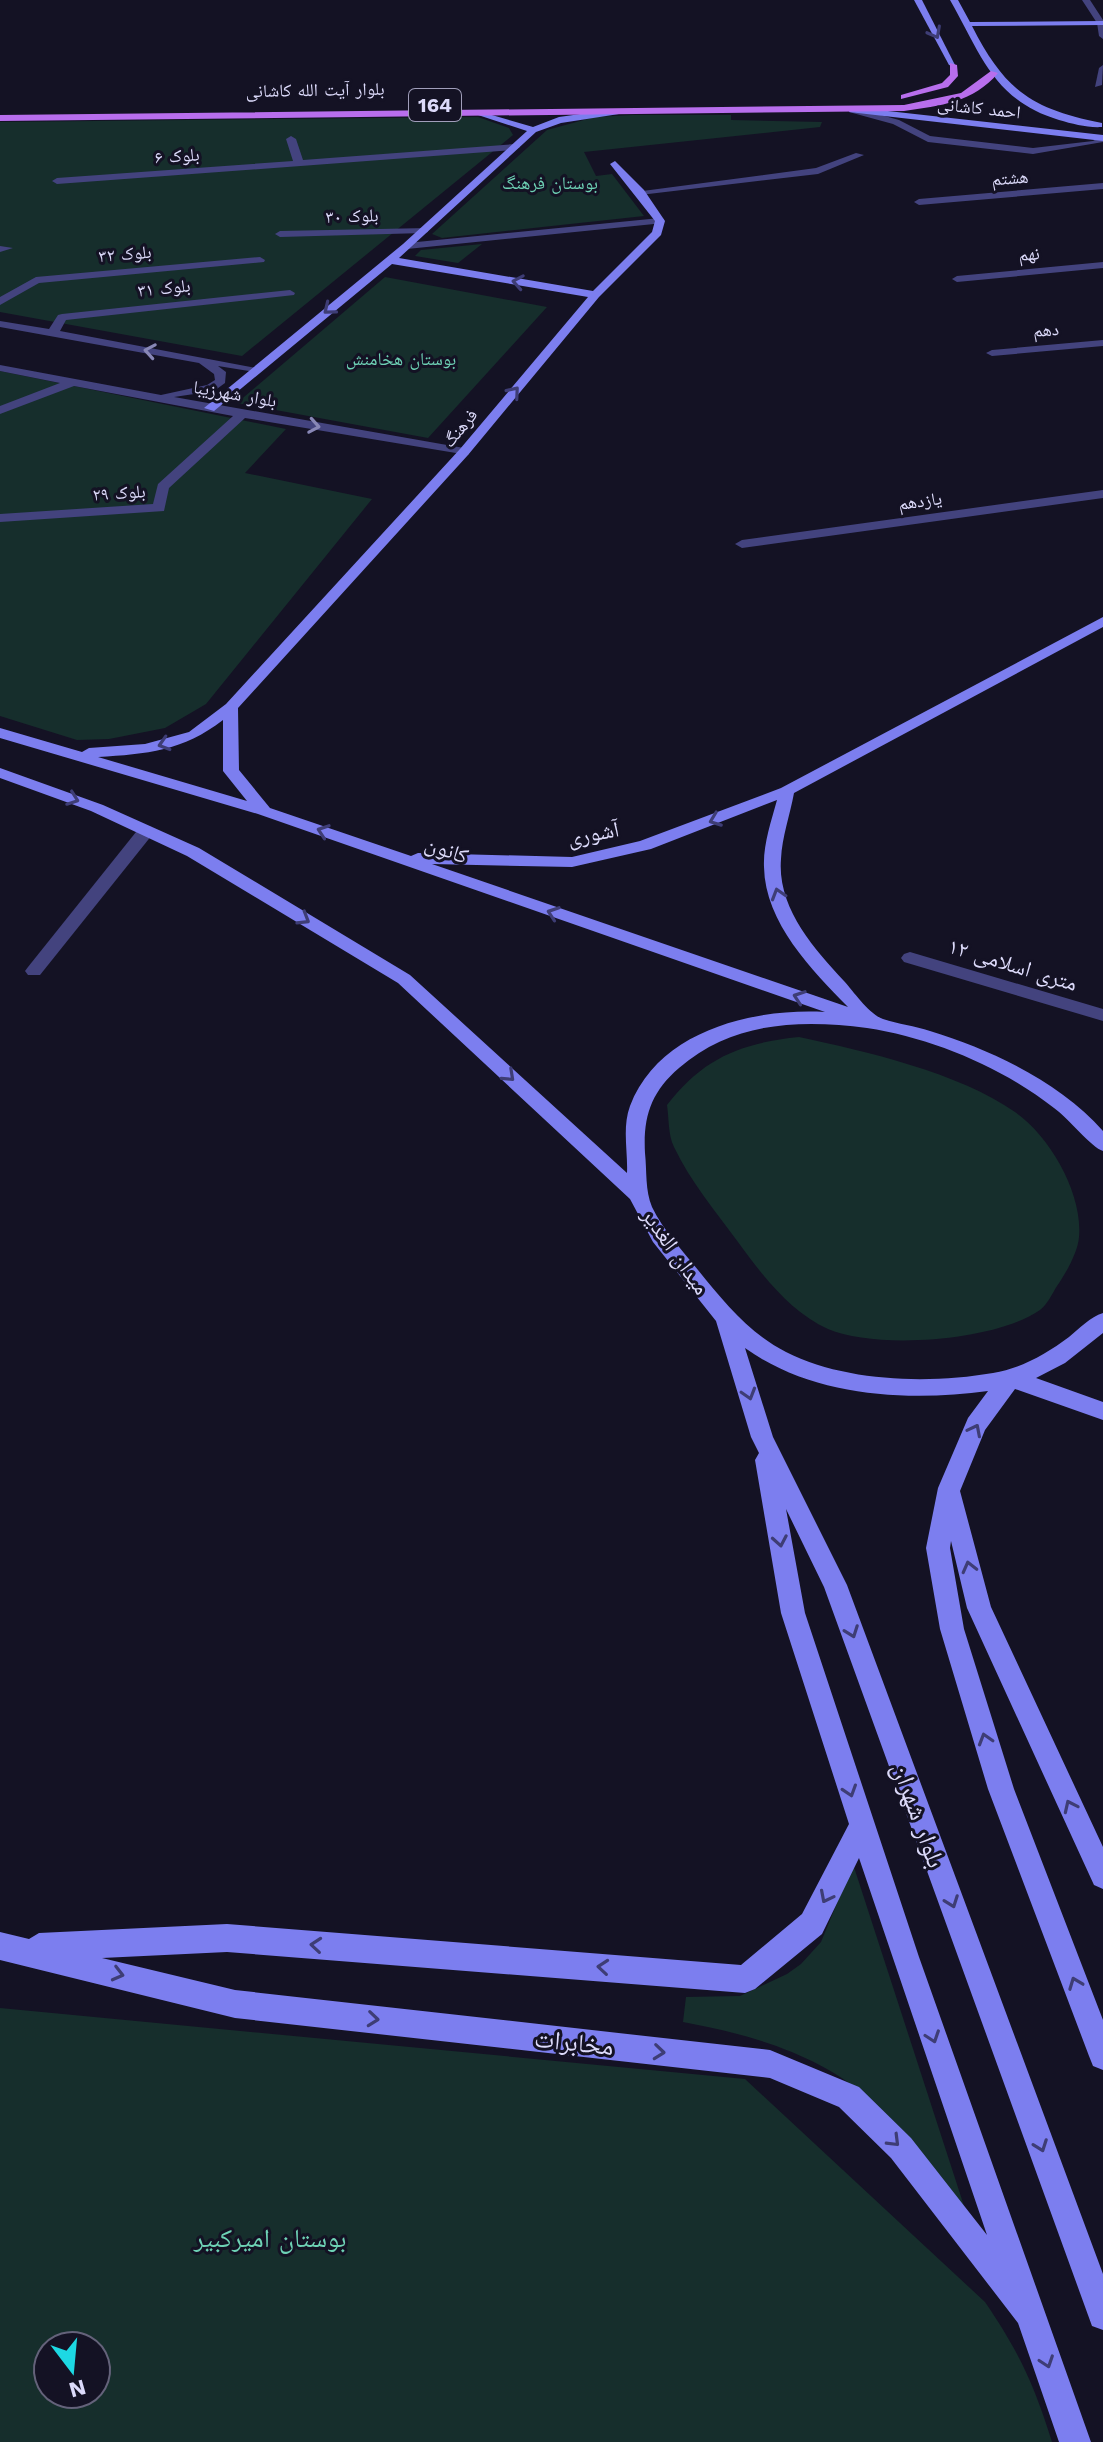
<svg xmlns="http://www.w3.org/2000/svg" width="1103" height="2442" font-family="'Work Sans','Noto Naskh Arabic',sans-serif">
<rect width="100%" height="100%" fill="#141224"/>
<g fill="#162e2c" fill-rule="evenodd">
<path d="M632 115H731V120L822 122 820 127 584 152 596 176 612 174 644 216 442 238 432 234 547 130 595 117Z"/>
<path d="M478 117 509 128 513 135 242 356 0 312V122Z"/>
<path d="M482 244 458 263 415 256 421 250Z"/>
<path d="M385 277 547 307 428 438 237 403Z"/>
<path d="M0 371 286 429 245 473 372 499 206 704 165 728 109 739 77 740 0 716Z"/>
<path d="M799 1037C865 1051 960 1073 1015 1112 1050 1136 1083 1194 1079 1237 1078 1252 1066 1273 1057 1286 1052 1294 1047 1305 1040 1310 996 1341 877 1350 828 1329 790 1312 762 1275 738 1242 716 1212 690 1181 674 1147 668 1135 669 1118 667 1105 703 1058 741 1043 799 1037Z"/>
<path d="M853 1864 965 2209C935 2174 906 2134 873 2102 820 2054 752 2035 683 2022L686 1997 740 1996 787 1974 801 1964 821 1942Z"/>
<path d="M0 2008 745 2079 985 2302C1019 2352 1034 2384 1052 2442H0ZM48 2346H96V2394H48Z"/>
</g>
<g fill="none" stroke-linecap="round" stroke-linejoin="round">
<g fill="#43437e" fill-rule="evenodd">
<path d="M852 107 899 120 930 136 1033 148 1093 141 1103 135V142L1033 154 928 142 893 124 849 112Z"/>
<path d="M146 826 152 827V835L40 975H28L25 971 28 967 140 827Z"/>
</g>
<g fill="#43437e" fill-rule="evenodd">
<path d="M1082 0H1090L1103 20V39L1099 36 1097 23Z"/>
<path d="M1103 65 1102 85 1095 87 1099 68Z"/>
<path d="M291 136 296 139 303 160 515 144 520 147 515 150 57 184 52 181 57 178 293 161 286 139Z"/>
<path d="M856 153 864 155 818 174 640 195 635 192 816 168Z"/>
<path d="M1103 183V189L919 205 914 202 919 199Z"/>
<path d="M660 218 664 219V223L407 249 402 246 407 243Z"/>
<path d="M428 228V232L424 233 280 237 275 234 280 231Z"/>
<path d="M0 246 13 248 0 252Z"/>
<path d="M260 257 265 260 264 262 39 283 0 305V297L36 277Z"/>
<path d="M1103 262V268L957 282 952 279 957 276Z"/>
<path d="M290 290 295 293 294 295 66 320 60 331 261 369 255 372 218 366 226 372 225 383 214 391 174 397 464 448 470 452 468 455 245 418 169 488 164 511 0 522V514L153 504 158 484 233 416 74 386 0 414V406L60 383 0 371V365L161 395 207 385 215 380 214 374 199 363 0 327V321L49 329 58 315 62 314Z"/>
<path d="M1103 340V346L992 356 986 353 992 350Z"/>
<path d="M1103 490V498L742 548 735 544 742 540Z"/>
<path d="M910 952 1103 1009V1021L904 962 901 958 904 954Z"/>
</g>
<g fill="#7c7eef" fill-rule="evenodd">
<path d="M914 0H922L956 67 949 65Z"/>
<path d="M950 0H958L970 22 1103 21V25L972 26C1005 91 1032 109 1102 123V127C1088 128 1073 124 1059 120 993 100 981 54 950 0Z"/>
<path d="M852 107 1103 135V141L849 112Z"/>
<path d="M616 109 619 114 561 123 536 132 399 258 593 291 652 232 655 221 610 164 615 161 644 190 665 221 661 235 599 297 468 455 238 708 239 770 270 808 411 856 418 853 572 857 640 841 781 788 1103 617V627L794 793C790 815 782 837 781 859 777 907 813 948 844 981 854 992 869 1014 883 1019 898 1024 915 1026 930 1031 992 1050 1060 1082 1103 1131V1151C1092 1148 1067 1117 1054 1108 1002 1067 932 1038 867 1028 799 1019 732 1022 679 1068 651 1092 643 1117 645 1153 647 1172 645 1190 652 1207 663 1230 682 1250 698 1270 724 1302 749 1333 786 1352 845 1382 929 1384 993 1373 1022 1368 1046 1354 1069 1337 1080 1328 1090 1317 1103 1313V1333L1065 1363 1036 1378 1103 1402V1420L1015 1389 985 1430 960 1491 991 1607 1103 1847V1889L1094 1885 967 1608 951 1541 950 1548 964 1629 1014 1789 1103 2020V2070L1093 2066 1089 2056 988 1789 940 1629 926 1548 938 1488 968 1418 988 1391C908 1402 813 1397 745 1348L773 1437 847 1585 1103 2274V2330L1092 2326 1088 2315 824 1587 786 1509 805 1613 919 1957 1091 2442H1059L1018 2323 891 2158 839 2107 770 2078 235 2018 0 1960V1932L29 1939 39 1933 227 1924 741 1965 802 1914 849 1824 781 1613 755 1460 759 1453 751 1437 716 1321 653 1242 630 1199 398 983 187 856 91 811 0 778V768L103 805 199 848 410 975 627 1173C628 1151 622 1128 630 1106 659 1030 754 1008 825 1012L258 814 0 738V728L82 752 89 748 145 744 189 732 226 704 460 449 588 297 392 264 214 411 204 408 403 244 527 131 478 115V111L533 127 559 117ZM223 720V771L247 801 98 757C147 754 183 751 223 720ZM777 800C771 822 763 845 764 867 765 923 812 970 848 1007L432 864 572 867 651 849ZM859 1858 987 2235 911 2138 859 2087 770 2050 235 1990 102 1958 227 1952 745 1993 755 1989 822 1934Z"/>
</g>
<g fill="#b86eed" fill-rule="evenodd">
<path d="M950 63 957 65 958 76 948 87 901 99V95L942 83 950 75Z"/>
<path d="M991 71 998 73C974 102 940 106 904 111L0 121V115L904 105 961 93Z"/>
</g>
</g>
<defs><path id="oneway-chevron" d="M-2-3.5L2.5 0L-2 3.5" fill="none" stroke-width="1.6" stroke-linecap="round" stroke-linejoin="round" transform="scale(2)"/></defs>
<g stroke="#3e3d75">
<use href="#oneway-chevron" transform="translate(935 33) rotate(62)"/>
<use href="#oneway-chevron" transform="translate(518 282) rotate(-170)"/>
<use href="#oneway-chevron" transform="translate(329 309) rotate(141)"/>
<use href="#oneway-chevron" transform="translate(514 392) rotate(-50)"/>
<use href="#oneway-chevron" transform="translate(164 744) rotate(163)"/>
<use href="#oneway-chevron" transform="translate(73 799) rotate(20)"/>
<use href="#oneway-chevron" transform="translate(715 820) rotate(159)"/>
<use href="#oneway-chevron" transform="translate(323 831) rotate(-161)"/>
<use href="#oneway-chevron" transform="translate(778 894) rotate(-107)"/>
<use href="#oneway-chevron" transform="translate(553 913) rotate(-161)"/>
<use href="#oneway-chevron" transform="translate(304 919) rotate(31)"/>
<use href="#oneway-chevron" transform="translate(799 997) rotate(-161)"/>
<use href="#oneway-chevron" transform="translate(509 1076) rotate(43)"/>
<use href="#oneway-chevron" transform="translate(749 1394) rotate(73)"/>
<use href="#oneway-chevron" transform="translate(975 1430) rotate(-63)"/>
<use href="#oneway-chevron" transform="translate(780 1541) rotate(80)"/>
<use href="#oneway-chevron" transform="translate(969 1567) rotate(-104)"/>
<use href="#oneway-chevron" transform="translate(852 1632) rotate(70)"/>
<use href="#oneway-chevron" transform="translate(985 1739) rotate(-107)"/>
<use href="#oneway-chevron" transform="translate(850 1791) rotate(72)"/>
<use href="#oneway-chevron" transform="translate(1070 1806) rotate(-115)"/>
<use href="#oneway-chevron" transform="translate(826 1897) rotate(117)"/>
<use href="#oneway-chevron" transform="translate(952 1902) rotate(70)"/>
<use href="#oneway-chevron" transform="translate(316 1945) rotate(-175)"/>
<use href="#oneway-chevron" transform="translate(603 1967) rotate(-175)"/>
<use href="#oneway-chevron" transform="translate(118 1974) rotate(14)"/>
<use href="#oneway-chevron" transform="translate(1075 1983) rotate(-111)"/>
<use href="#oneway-chevron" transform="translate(373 2019) rotate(6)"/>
<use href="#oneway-chevron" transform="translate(933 2037) rotate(71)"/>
<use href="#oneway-chevron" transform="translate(659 2052) rotate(6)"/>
<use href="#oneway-chevron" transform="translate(894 2141) rotate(45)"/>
<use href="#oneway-chevron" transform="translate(1041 2146) rotate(70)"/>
<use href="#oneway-chevron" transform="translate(1047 2362) rotate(71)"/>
</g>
<g stroke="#8887b6">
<use href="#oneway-chevron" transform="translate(150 351) rotate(-170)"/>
<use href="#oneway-chevron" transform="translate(314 426) rotate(10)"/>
</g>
<g text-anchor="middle" stroke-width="6" stroke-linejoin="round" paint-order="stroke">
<g font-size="18" fill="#dcdafa" stroke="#141224">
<text transform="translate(315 90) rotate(-1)" y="6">بلوار آیت الله کاشانی</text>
<text transform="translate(979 108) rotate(6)" y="6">احمد کاشانی</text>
<text transform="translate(177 156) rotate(-4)" y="6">بلوک ۶</text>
<text transform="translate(1010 178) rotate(-5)" y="6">هشتم</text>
<text transform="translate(352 216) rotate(-2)" y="6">بلوک ۳۰</text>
<text transform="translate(125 254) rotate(-5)" y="6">بلوک ۳۲</text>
<text transform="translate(1029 254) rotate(-5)" y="6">نهم</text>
<text transform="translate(164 288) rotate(-6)" y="6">بلوک ۳۱</text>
<text transform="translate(1046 330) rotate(-5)" y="6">دهم</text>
<text transform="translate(235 394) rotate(10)" y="6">بلوار شهرزیبا</text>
<text transform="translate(460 428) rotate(-50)" y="6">فرهنگ</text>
<text transform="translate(119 493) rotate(-4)" y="6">بلوک ۲۹</text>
<text transform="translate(920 501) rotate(-8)" y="6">یازدهم</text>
</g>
<g font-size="18" fill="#6ed2b5" stroke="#141224">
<text x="550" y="189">بوستان فرهنگ</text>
<text x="401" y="365">بوستان هخامنش</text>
</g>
<rect fill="#141224" stroke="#a09eba" stroke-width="2" x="409" y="89" width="52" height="32" rx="6"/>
<g font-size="20" font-weight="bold" fill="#dcdafa">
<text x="435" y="112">164</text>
</g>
<g font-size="22" fill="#dcdafa" stroke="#141224">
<text transform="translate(593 833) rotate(-11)" y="8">آشوری</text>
<text transform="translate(447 849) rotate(20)" y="8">کانون</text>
<text transform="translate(1013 964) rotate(17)" y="8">۱۲ متری اسلامی</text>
<text transform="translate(676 1251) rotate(55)" y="8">میدان الغدیر</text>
</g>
<g font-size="26" fill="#dcdafa" stroke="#141224">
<text transform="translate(919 1815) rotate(70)" y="9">بلوار شهران</text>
<text transform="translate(574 2042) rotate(6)" y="9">مخابرات</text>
</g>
<g font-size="26" fill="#6ed2b5" stroke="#141224">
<text x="270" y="2247">بوستان امیرکبیر</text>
</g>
</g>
<g transform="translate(72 2370) rotate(164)"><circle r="38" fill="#141224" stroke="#64627a" stroke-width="2"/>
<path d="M0-6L14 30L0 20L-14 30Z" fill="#1dd8e3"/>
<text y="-12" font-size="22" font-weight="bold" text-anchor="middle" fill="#dcdafa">N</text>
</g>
</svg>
